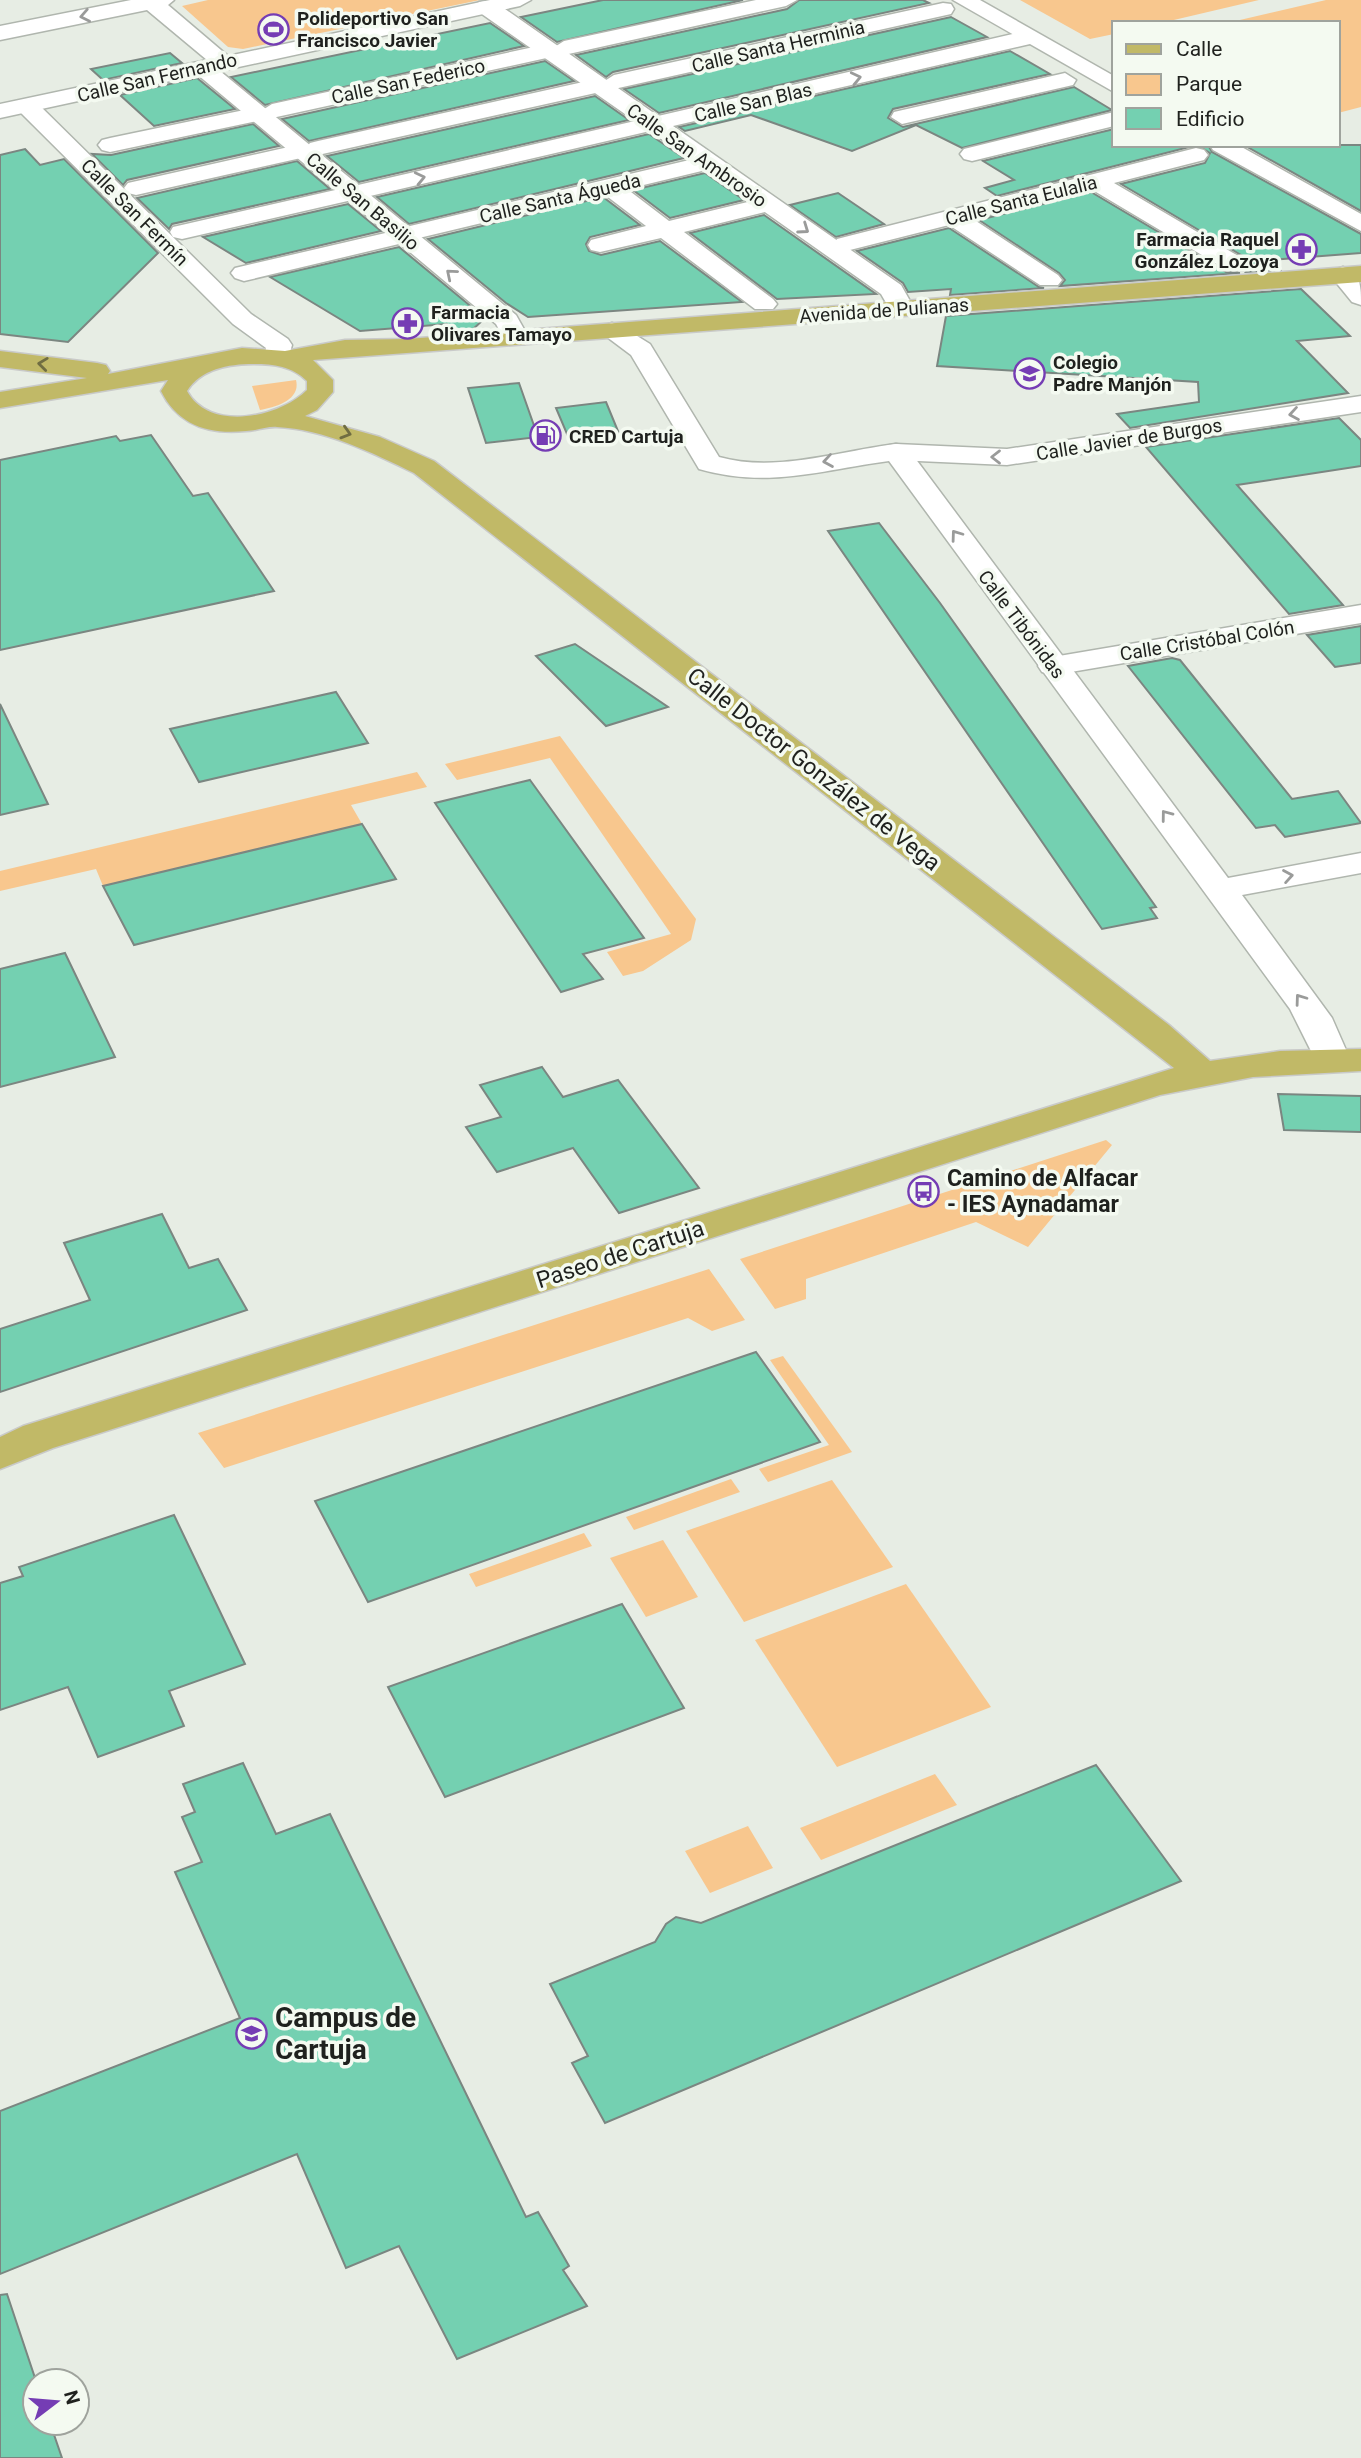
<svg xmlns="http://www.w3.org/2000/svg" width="1361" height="2458" font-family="Roboto,sans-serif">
<rect width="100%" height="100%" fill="#e7ede4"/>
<g fill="#f8c78e">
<path d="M208 0H480L243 49 228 47 182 6Z"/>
<path d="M1020 0H1259L1161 23H1114V34L1090 39Z"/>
<path d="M1326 0H1361V107L1338 113V23H1227Z"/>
<path d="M296 380C301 400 276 407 260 410L252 386Z"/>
<path d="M560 736 696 919 691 940 643 971 623 976 607 952 671 934 550 758 457 780 445 764Z"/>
<path d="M417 772 427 787 351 805 362 824 103 886 96 869 0 891V871Z"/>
<path d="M1106 1140 1112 1145 1028 1247 976 1222 806 1279V1299L775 1309 740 1259Z"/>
<path d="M709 1269 745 1320 712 1331 688 1318 224 1468 198 1433Z"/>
<path d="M783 1356 852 1452 768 1482 759 1469 829 1445 770 1360Z"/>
<path d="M731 1479 740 1492 634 1530 626 1517Z"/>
<path d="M832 1480 893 1567 744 1622 686 1531Z"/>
<path d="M584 1533 592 1546 476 1587 469 1574Z"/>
<path d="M663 1540 698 1597 646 1617 610 1558Z"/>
<path d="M906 1584 991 1707 837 1767 755 1640Z"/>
<path d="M935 1774 957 1805 821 1860 800 1828Z"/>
<path d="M748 1826 773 1868 710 1893 685 1851Z"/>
</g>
<g fill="#74d0b1" stroke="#7b8681" stroke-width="2">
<path d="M603 0H743L557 42 521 17Z"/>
<path d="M799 0H923L929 3 613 72 606 77 576 55 787 9Z"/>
<path d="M951 17 987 37 659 113 624 89Z"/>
<path d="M490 23 524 46 265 105 231 77Z"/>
<path d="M1010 51 1050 74 893 109 888 118 903 127 1074 87 1112 110 962 148 916 125 852 151 751 115 685 131 679 127Z"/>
<path d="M170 53 182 63 103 80 91 69Z"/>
<path d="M545 61 574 81 309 141 282 119Z"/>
<path d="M197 78 235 109 154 126 120 95Z"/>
<path d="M595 96 629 120 359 182 327 156Z"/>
<path d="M253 124 279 146 127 180 123 185 92 154 111 155Z"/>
<path d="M1114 129V145H1208L1212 152 1361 234V253L1270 260 1280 270 1246 272 1250 266 1246 258 1121 184 1205 163 1210 153 1197 145 997 196 985 188 1014 180 983 161Z"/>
<path d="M649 134 684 158 409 224 377 197Z"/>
<path d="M1244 145H1361V211Z"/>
<path d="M25 149 40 165 64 159 158 253 68 342 0 334V155Z"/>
<path d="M297 161 330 189 172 224 169 229 137 198Z"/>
<path d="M705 173 744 200 670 218 633 190Z"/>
<path d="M1091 192 1226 272 1240 273 1060 286 1065 280 1059 273 979 220Z"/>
<path d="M838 193 872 216 884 224 836 237 790 205Z"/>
<path d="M603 197 640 225 590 237 586 244 589 251 601 255 660 241 742 302 528 317 506 303 428 239Z"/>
<path d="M348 204 381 231 246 263 203 237Z"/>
<path d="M764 215 876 294 777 299 690 233Z"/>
<path d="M949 228 1039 287 1044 288 950 295 951 289 908 292 903 283 857 251Z"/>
<path d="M399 247 485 318 470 332 450 333 447 324 360 331 270 277Z"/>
<path d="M1301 289 1350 336 1297 341 1348 393 1130 428 1117 414 1199 402 1198 382 937 366 946 316Z"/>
<path d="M519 383 538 437 486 443 468 388Z"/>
<path d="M606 402 620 436 570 441 556 408Z"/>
<path d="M1339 418 1361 440V466L1237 485 1343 605 1289 614 1146 447Z"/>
<path d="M151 435 193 496 208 493 274 591 0 650V460L116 436 120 441Z"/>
<path d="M879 523 940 603 1156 907 1150 908 1157 918 1102 929 828 531Z"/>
<path d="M1361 626V663L1335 667 1307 635Z"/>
<path d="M575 644 668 707 606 726 536 656Z"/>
<path d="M1172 658 1180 660 1292 799 1338 791 1361 823 1285 837 1275 825 1256 828 1128 666Z"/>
<path d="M336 692 368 743 199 782 170 729Z"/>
<path d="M0 704 48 804 0 815Z"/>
<path d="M530 780 644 938 583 954 603 979 561 992 435 803Z"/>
<path d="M362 824 396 879 134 945 103 886Z"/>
<path d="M65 953 115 1057 0 1087V969Z"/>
<path d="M542 1067 563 1097 618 1080 699 1188 619 1213 573 1148 497 1172 466 1127 501 1117 480 1085Z"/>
<path d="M1278 1094 1361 1096V1132L1284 1130Z"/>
<path d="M162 1214 189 1268 218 1259 247 1310 0 1392V1329L90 1300 64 1243Z"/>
<path d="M756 1352 820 1442 368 1602 315 1501Z"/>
<path d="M174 1515 245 1664 169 1691 184 1726 98 1757 68 1687 0 1710V1583L23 1576 19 1567Z"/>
<path d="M622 1604 684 1708 445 1797 388 1687Z"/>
<path d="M243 1763 276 1834 330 1814 526 2217 538 2212 569 2266 563 2270 587 2306 457 2359 399 2246 346 2268 297 2154 0 2274V2111L240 2018 175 1872 202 1862 182 1817 195 1812 183 1784Z"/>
<path d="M1096 1765 1181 1881 605 2123 572 2063 588 2056 550 1984 655 1942 666 1924 676 1917 701 1923Z"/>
<path d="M7 2294 36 2381 35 2423H50L62 2458H0V2295Z"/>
</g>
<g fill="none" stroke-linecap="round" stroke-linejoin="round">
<defs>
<g id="pedestrian">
<path d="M756 0H797L786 6 564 55 553 48 564 41Z"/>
<path d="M943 3 951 4 954 9 951 14 614 89 603 82 614 75Z"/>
<path d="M543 45 551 47 554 52 551 57 272 118 261 111 272 104Z"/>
<path d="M1065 73 1076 80 1073 85 902 124 891 117 894 112Z"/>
<path d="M592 80 603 87 600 92 318 155 310 153 306 148 310 143 318 141Z"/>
<path d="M249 109 260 116 257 121 110 152 102 150 98 145 102 140 110 138Z"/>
<path d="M1114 112V126L972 161 964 159 960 154 964 149Z"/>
<path d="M293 146 301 148 305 153 301 158 136 195 128 193 124 188 128 183Z"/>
<path d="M1196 148 1204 150 1208 155 1204 160 1114 183 1245 260 1248 265 1245 270H1227L1091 189 973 219 1058 275 1062 280 1058 285H1040L949 225 846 251 837 249 834 244 837 239Z"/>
<path d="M702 157 710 159 714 164 710 169 627 189 669 221 760 199 769 201 772 206 769 211 684 232 773 299 777 304 773 309H755L661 238 600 252 591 250 588 245 591 240 646 226 604 194 419 238 410 236 407 231 410 226Z"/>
<path d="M344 188 352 190 356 195 352 200 182 239 173 237 170 232 173 227Z"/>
<path d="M394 231 403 233 406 238 403 243 244 281 235 278 231 273 235 268Z"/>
</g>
<g id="minor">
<path d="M487 1 495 2 658 116 1030 30 1041 37 1030 44 673 126 901 285 914 308 910 313H892L881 294 650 131 353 200 345 198 341 193 345 188 635 121 479 12 476 7 479 2Z"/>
<path d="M27 99 35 101 251 314 288 339 292 345 287 363H269L265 357 266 348 233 324 19 111 16 106 19 101Z"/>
<path d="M1361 396V412L1007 465 896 460 886 458 882 452 886 446 896 444 1007 449Z"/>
<path d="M1361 605V623L1053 675 1042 672 1038 666 1042 660 1053 657Z"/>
</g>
<g id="tertiary">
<path d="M131 0H174L168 5 228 56 490 0H531L520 6 220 71 516 315 529 338 525 344H507L496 324 198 75 0 118V104L207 60 147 10 0 40V26Z"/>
<path d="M1343 267C1361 272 1361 287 1361 305L1352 302 1330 275 1334 270Z"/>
<path d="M612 323 621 326 650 344 719 457C776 473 839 451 896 444L906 446 1228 878 1361 853V873L1242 895 1332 1018 1350 1059 1345 1067 1332 1070 1319 1067 1290 1009 889 461C821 470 768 489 699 469L631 355 599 331 603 326Z"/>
</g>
<g id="secondary">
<path d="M953 0H980L1114 76V92Z"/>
<path d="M1210 145H1238L1361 214V231L1213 150Z"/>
</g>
<path id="primary" d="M1361 266V282L313 360 333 380V392L317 410 305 416 380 437 434 461 1169 1025 1210 1061 1280 1051 1361 1049V1071L1253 1077 1160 1095 53 1448 0 1469V1437L23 1426 1174 1068 414 473C373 453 324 429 277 427 268 426 256 431 246 431 208 435 178 425 161 391L168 380 0 408V392L87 378 0 367V351L97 363 106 365 110 371 108 374 242 348 285 351 345 340 407 339ZM253 364C273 364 292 366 307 381V390C279 418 209 432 187 391 201 369 228 364 253 364Z"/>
</defs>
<use href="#pedestrian" stroke="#b0b6ae" stroke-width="3"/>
<use href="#minor" stroke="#b0b6ae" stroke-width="3"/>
<use href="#tertiary" stroke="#b0b6ae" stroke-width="3"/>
<use href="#secondary" stroke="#b0b6ae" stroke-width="3"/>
<use href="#primary" stroke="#c9cac9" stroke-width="3"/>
<use href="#pedestrian" fill="#fff" fill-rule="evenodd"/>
<use href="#minor" fill="#fff" fill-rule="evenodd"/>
<use href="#tertiary" fill="#fff" fill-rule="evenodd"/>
<use href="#secondary" fill="#fff" fill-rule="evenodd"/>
<use href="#primary" fill="#c1b967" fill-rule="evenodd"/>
</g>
<defs><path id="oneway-chevron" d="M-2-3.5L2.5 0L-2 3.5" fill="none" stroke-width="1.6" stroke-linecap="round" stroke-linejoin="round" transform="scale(1.75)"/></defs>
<g stroke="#9a9b9a">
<use href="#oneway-chevron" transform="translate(85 16) rotate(169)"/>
<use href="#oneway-chevron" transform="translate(856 78) rotate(-13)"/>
<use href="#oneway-chevron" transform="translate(420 178) rotate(-13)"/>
<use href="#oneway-chevron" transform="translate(804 229) rotate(35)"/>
<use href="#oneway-chevron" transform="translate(451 274) rotate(-140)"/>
<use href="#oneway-chevron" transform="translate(1294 414) rotate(171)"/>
<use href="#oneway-chevron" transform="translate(996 457) rotate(-180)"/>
<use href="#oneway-chevron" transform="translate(828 461) rotate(171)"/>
<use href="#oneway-chevron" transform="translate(956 535) rotate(-126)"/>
<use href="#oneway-chevron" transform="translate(1166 815) rotate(-127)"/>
<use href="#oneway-chevron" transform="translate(1288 876) rotate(-10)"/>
<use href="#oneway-chevron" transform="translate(1300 999) rotate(-126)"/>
</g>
<g stroke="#706d42">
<use href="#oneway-chevron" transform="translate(43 364) rotate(-173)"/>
<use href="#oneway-chevron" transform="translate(346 433) rotate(17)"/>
</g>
<defs>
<symbol id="stadium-ring" viewBox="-11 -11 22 22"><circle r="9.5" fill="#f4faf1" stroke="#753db4" stroke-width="1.5"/><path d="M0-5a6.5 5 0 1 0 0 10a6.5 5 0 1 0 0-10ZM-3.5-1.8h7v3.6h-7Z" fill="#753db4"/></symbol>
<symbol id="pharmacy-ring" viewBox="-11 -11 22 22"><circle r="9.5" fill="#f4faf1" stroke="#753db4" stroke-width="1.5"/><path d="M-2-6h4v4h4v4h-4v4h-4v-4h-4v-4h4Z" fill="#753db4"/></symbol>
<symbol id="school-ring" viewBox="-11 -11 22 22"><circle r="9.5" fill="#f4faf1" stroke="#753db4" stroke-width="1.5"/><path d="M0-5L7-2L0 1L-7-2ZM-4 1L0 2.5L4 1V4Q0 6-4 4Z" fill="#753db4"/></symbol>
<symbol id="fuel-ring" viewBox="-11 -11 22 22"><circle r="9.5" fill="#f4faf1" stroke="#753db4" stroke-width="1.5"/><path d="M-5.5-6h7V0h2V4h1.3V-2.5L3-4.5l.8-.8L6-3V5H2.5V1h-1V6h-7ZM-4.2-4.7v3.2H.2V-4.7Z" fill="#753db4"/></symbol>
<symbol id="bus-ring" viewBox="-11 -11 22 22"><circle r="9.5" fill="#f4faf1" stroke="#753db4" stroke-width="1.5"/><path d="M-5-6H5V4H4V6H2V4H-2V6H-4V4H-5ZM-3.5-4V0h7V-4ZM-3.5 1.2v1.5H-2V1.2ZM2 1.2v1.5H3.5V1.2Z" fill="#753db4"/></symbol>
<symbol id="university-ring" viewBox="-11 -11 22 22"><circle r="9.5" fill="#f4faf1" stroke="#753db4" stroke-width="1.5"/><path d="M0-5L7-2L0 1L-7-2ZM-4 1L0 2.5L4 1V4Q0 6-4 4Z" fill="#753db4"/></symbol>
</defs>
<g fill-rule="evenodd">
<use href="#stadium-ring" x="256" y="12" width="35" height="35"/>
<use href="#pharmacy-ring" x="1284" y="232" width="35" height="35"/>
<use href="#pharmacy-ring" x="390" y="306" width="35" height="35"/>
<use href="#school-ring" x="1012" y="356" width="35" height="35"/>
<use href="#fuel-ring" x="528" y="418" width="35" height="35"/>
<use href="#bus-ring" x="906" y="1174" width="35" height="35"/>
<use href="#university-ring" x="234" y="2016" width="35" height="35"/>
</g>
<g text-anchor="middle" stroke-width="7" stroke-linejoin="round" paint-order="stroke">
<g font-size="19" font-weight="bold" fill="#1f211e" stroke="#f4faf1" text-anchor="start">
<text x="297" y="25">Polideportivo San<tspan x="297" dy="22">Francisco Javier</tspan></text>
<text x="1279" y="246" text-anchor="end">Farmacia Raquel<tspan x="1279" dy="22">González Lozoya</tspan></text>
<text x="431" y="319">Farmacia<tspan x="431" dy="22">Olivares Tamayo</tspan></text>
<text x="1053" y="369">Colegio<tspan x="1053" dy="22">Padre Manjón</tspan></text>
<text x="569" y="443">CRED Cartuja</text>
</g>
<g font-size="19" fill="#1f211e" stroke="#f4faf1">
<text transform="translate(778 46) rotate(-13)" y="7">Calle Santa Herminia</text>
<text transform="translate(157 77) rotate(-13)" y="7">Calle San Fernando</text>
<text transform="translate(408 81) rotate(-12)" y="7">Calle San Federico</text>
<text transform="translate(753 102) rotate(-13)" y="7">Calle San Blas</text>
<text transform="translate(697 155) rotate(35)" y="7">Calle San Ambrosio</text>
<text transform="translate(560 198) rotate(-13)" y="7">Calle Santa Águeda</text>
<text transform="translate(1021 200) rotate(-14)" y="7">Calle Santa Eulalia</text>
<text transform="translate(363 201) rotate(40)" y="7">Calle San Basilio</text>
<text transform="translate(135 212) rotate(45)" y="7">Calle San Fermín</text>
<text transform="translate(884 310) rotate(-4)" y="7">Avenida de Pulianas</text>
<text transform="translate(1129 439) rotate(-9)" y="7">Calle Javier de Burgos</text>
<text transform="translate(1022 624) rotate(53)" y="7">Calle Tibónidas</text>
<text transform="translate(1207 640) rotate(-9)" y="7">Calle Cristóbal Colón</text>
</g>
<g font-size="23" fill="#1f211e" stroke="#f4faf1">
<text transform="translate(814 769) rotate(38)" y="8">Calle Doctor González de Vega</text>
<text transform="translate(620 1254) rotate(-18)" y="8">Paseo de Cartuja</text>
</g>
<g font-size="23" font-weight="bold" fill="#1f211e" stroke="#f4faf1" text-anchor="start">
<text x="947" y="1186">Camino de Alfacar<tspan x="947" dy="26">- IES Aynadamar</tspan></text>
</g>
<g font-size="28" font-weight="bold" fill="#1f211e" stroke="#f4faf1" text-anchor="start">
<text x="275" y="2027">Campus de<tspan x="275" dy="32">Cartuja</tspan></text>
</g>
</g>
<rect x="1112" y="21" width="228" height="126" fill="#f4faf1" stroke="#9fa39d" stroke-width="2"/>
<rect x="1126" y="44" width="35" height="10" fill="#c1b967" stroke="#9fa39d" stroke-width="2"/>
<text x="1176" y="56" font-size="21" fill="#1f211e">Calle</text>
<rect x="1126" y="74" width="35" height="21" fill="#f8c78e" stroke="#9fa39d" stroke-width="2"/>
<text x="1176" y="91" font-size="21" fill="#1f211e">Parque</text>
<rect x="1126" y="108" width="35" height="21" fill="#74d0b1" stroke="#9fa39d" stroke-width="2"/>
<text x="1176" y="126" font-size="21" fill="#1f211e">Edificio</text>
<g transform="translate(56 2402) rotate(74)"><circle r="33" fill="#f4faf1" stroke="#9fa39d" stroke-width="2"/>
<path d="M0-5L12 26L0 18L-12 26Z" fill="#753db4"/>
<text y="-10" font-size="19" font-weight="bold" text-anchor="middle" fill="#1f211e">N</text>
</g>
</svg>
